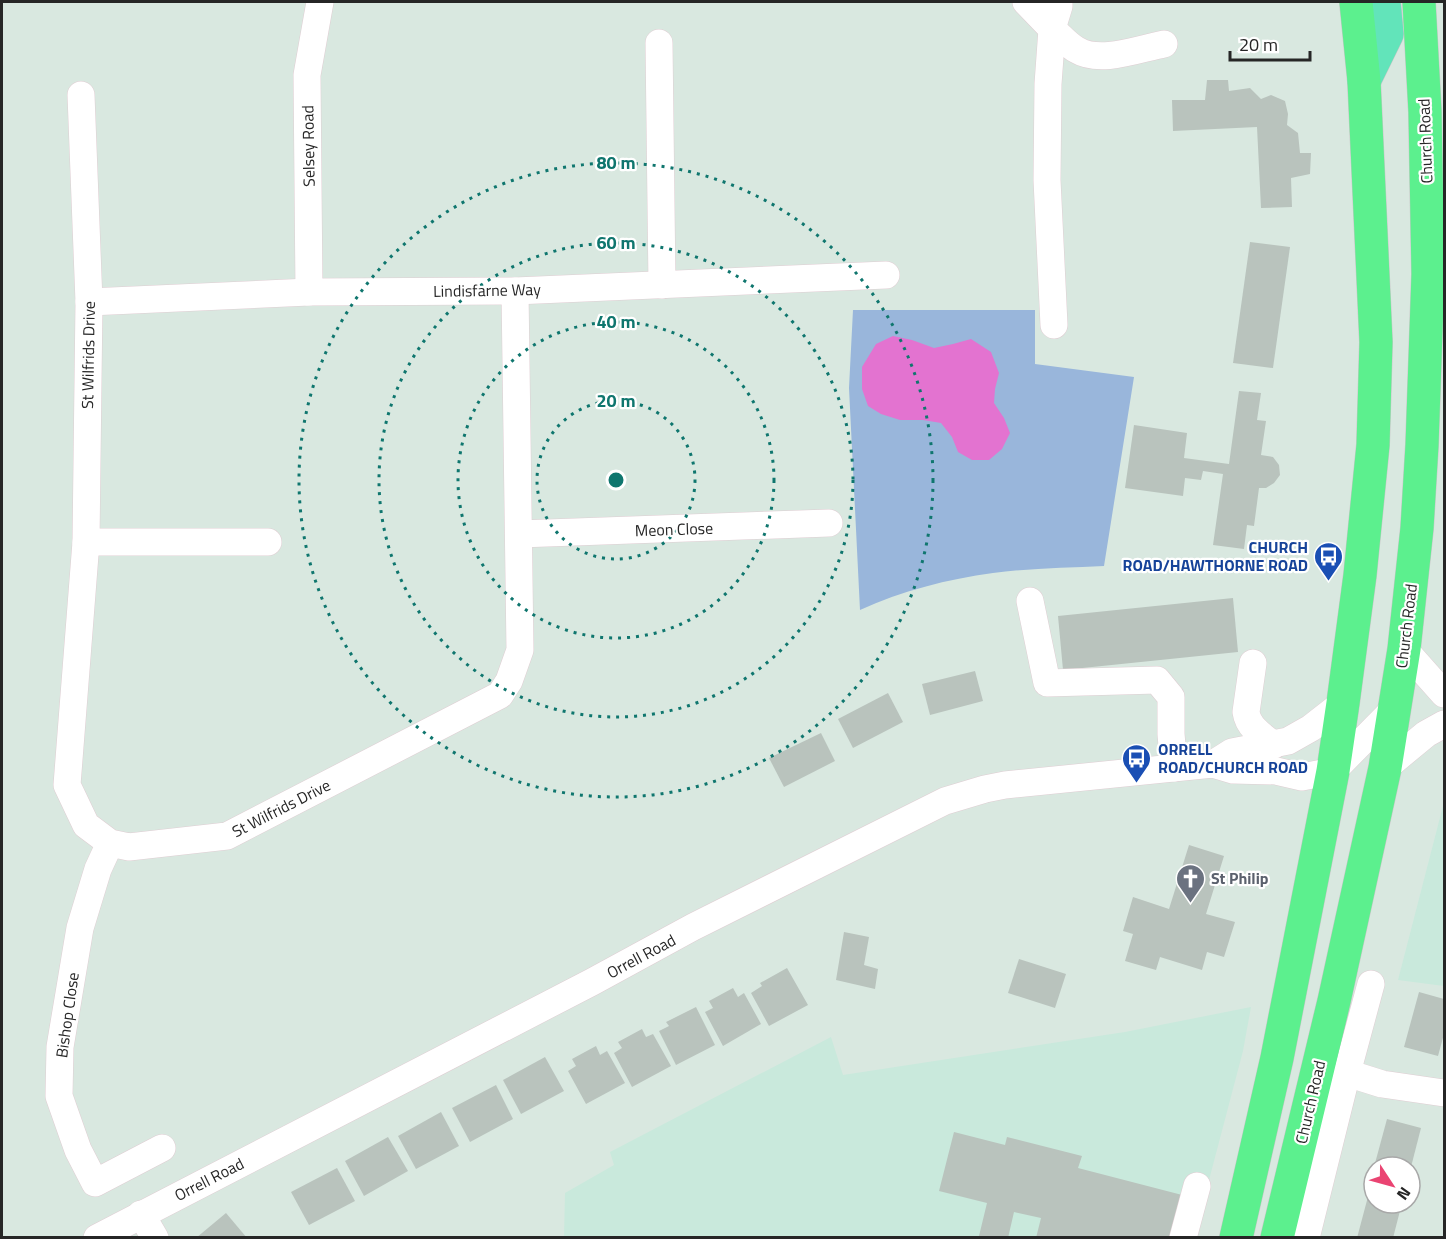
<svg xmlns="http://www.w3.org/2000/svg" width="1446" height="1239" font-family="'Titillium Web',sans-serif">
<rect width="100%" height="100%" fill="#d9e8e0"/>
<g fill="#c9e9dc">
<path d="M1444 802V986L1398 980Z"/>
<path d="M1251 1007 1243 1051 1194 1237 564 1238 565 1193 614 1165 610 1152 831 1037 843 1075 1125 1032Z"/>
</g>
<path fill="#99b6db" d="M853 310H1035V364L1134 377 1104 566C1068 568 1029 568 993 573 948 579 901 591 860 610L849 388Z"/>
<path fill="#e373d0" d="M893 336 912 340 934 348 953 344 971 339 991 352 999 373 995 389 994 403 1004 418 1010 433 1002 449 989 460H972L958 452 952 437 941 423 923 420H900L881 414 868 406 862 389V367L876 344Z"/>
<g fill="#b9c3bd">
<path d="M1207 80H1228L1229 91 1250 88 1261 99 1271 95 1285 101 1288 114 1287 125 1298 133 1300 153H1311L1310 174 1291 178 1292 207 1261 208 1257 127 1173 131 1172 100H1205Z"/>
<path d="M1250 242 1290 247 1273 368 1233 363Z"/>
<path d="M1239 391 1261 393 1257 420 1266 421 1261 455 1273 457 1279 465 1280 475 1274 483 1266 488H1259L1254 526 1247 525 1244 549 1213 545 1223 474 1203 471 1201 480 1185 478 1183 496 1125 488 1134 425 1187 433 1184 458 1229 464Z"/>
<path d="M1233 598 1238 652 1063 670 1058 616Z"/>
<path d="M975 671 983 701 930 715 922 684Z"/>
<path d="M888 693 903 722 853 748 838 719Z"/>
<path d="M821 733 835 761 784 787 769 758Z"/>
<path d="M1189 845 1224 856 1206 914 1235 922 1224 957 1207 952 1202 970 1160 957 1156 970 1125 961 1133 934 1123 931 1133 897 1169 909Z"/>
<path d="M844 932 869 937 864 965 878 969 875 989 836 980Z"/>
<path d="M1019 959 1066 974 1055 1008 1008 993Z"/>
<path d="M787 968 808 1005 769 1026 751 993 762 986 760 983Z"/>
<path d="M733 988 738 997 744 993 761 1024 723 1046 705 1012 713 1008 709 1001Z"/>
<path d="M1419 992 1444 999V1034L1438 1056 1404 1047Z"/>
<path d="M696 1007 715 1045 676 1065 659 1031 669 1026 666 1022Z"/>
<path d="M642 1029 646 1037 653 1034 671 1066 632 1087 614 1053 622 1048 618 1042Z"/>
<path d="M596 1046 600 1055 607 1051 625 1083 586 1104 568 1071 576 1066 572 1059Z"/>
<path d="M545 1057 564 1091 521 1114 503 1080Z"/>
<path d="M496 1085 513 1119 470 1142 452 1108Z"/>
<path d="M441 1112 459 1146 416 1169 398 1136Z"/>
<path d="M1387 1119 1421 1128 1411 1167H1374Z"/>
<path d="M954 1132 1005 1145 1007 1137 1082 1156 1078 1168 1186 1196 1172 1238 1166 1236 1165 1238H1036L1041 1218 1014 1212 1008 1238 979 1236 987 1203 939 1191Z"/>
<path d="M388 1137 408 1171 364 1196 345 1161Z"/>
<path d="M337 1168 355 1201 309 1225 291 1192Z"/>
<path d="M1370 1189 1374 1190V1203H1402L1393 1238H1357Z"/>
<path d="M226 1213 247 1238H196Z"/>
</g>
<g fill="none" stroke-linecap="round" stroke-linejoin="round">
<defs>
<g id="minor">
<path d="M1026 2 1052 29 1048 84 1047 180 1054 325"/>
<path d="M1059 2V6L1052 29C1060 35 1067 45 1077 50 1100 64 1138 49 1164 44"/>
<path d="M659 43 662 285"/>
<path d="M81 95 89 302 86 542 67 785 86 825 110 843 129 847 227 836 500 695 509 681 520 650 515 291"/>
<path d="M309 292 307 75 320 2"/>
<path d="M89 302 309 292 515 291 886 275"/>
<path d="M519 534 829 523"/>
<path d="M86 542H268"/>
<path d="M1030 601 1047 683 1157 680 1171 697V734L1174 768"/>
<path d="M1404 649 1444 694"/>
<path d="M1253 663 1246 712C1248 727 1262 736 1274 745"/>
<path d="M1213 764 1232 752 1288 741 1311 728 1343 703"/>
<path d="M1385 768 1426 734 1444 724"/>
<path d="M110 843 98 869 80 928 60 1047 59 1096 78 1150 95 1183 162 1148"/>
<path d="M1347 1073 1382 1084 1444 1093"/>
<path d="M141 1214 155 1238"/>
<path d="M97 1238 592 982 693 927 945 801 985 789 1005 785 1213 764 1233 770 1276 771 1302 777 1333 771 1395 708"/>
<path d="M1183 1238 1197 1186"/>
<path d="M1306 1238 1347 1073 1371 984"/>
</g>
<path id="major" d="M1364 81 1387 34 1384 2"/>
<g id="highway">
<path d="M1236 1238 1277 1058 1333 771 1343 703 1360 575 1373 445 1376 342 1364 81 1356 2"/>
<path d="M1277 1238 1334 1001 1385 768 1404 649 1417 528 1422 445 1428 274 1425 112 1419 2"/>
</g>
</defs>
<use href="#minor" stroke="#dfced3" stroke-width="28"/>
<use href="#major" stroke="#c7c7c7" stroke-width="34"/>
<use href="#highway" stroke="#c7c7c7" stroke-width="34"/>
<use href="#minor" stroke="#fff" stroke-width="27"/>
<use href="#major" stroke="#62e4ba" stroke-width="33"/>
<use href="#highway" stroke="#5cf08e" stroke-width="33"/>
</g>
<g fill="none" stroke="#0f766e" stroke-width="3" stroke-dasharray="3 6">
<circle cx="616" cy="480" r="79"/>
<circle cx="616" cy="480" r="158"/>
<circle cx="616" cy="480" r="237"/>
<circle cx="616" cy="480" r="317"/>
</g>
<defs>
<symbol id="bus-pin" viewBox="-11 -11 22 30"><path d="M0 17L-7.5 6A9.5 9.5 0 1 1 7.5 6Z" fill="#1a4fb4" stroke="#fff"/><path d="M-5-6H5V4H4V6H2V4H-2V6H-4V4H-5ZM-3.5-4V0h7V-4ZM-3.5 1.2v1.5H-2V1.2ZM2 1.2v1.5H3.5V1.2Z" fill="#fff"/></symbol>
<symbol id="church-pin" viewBox="-11 -11 22 30"><path d="M0 17L-7.5 6A9.5 9.5 0 1 1 7.5 6Z" fill="#6b7280" stroke="#fff"/><path d="M-1.2-6h2.4v3.5h3.3v2.4h-3.3V6h-2.4V-.1h-3.3v-2.4h3.3Z" fill="#fff"/></symbol>
</defs>
<g fill-rule="evenodd">
<use href="#bus-pin" x="1312" y="540" width="33" height="45"/>
<use href="#bus-pin" x="1120" y="742" width="33" height="45"/>
<use href="#church-pin" x="1174" y="862" width="33" height="45"/>
</g>
<g text-anchor="middle" stroke-width="4.5" stroke-linejoin="round" paint-order="stroke">
<g font-size="16" fill="#262626" stroke="#fff">
<text transform="translate(1425 141) rotate(-92)" y="6">Church Road</text>
<text transform="translate(308 146) rotate(-91)" y="6">Selsey Road</text>
<text transform="translate(487 290) rotate(-1)" y="6">Lindisfarne Way</text>
<text transform="translate(88 355) rotate(-89)" y="6">St Wilfrids Drive</text>
<text transform="translate(674 529) rotate(-2)" y="6">Meon Close</text>
<text transform="translate(1406 626) rotate(-83)" y="6">Church Road</text>
<text transform="translate(281 808) rotate(-27)" y="6">St Wilfrids Drive</text>
<text transform="translate(641 956) rotate(-28)" y="6">Orrell Road</text>
<text transform="translate(67 1015) rotate(-82)" y="6">Bishop Close</text>
<text transform="translate(1310 1102) rotate(-77)" y="6">Church Road</text>
<text transform="translate(209 1179) rotate(-27)" y="6">Orrell Road</text>
</g>
<g font-size="16" font-weight="bold" fill="#164399" stroke="#fff" text-anchor="end">
<text x="1308" y="553">CHURCH<tspan x="1308" dy="18">ROAD/HAWTHORNE ROAD</tspan></text>
<text x="1158" y="755" text-anchor="start">ORRELL<tspan x="1158" dy="18">ROAD/CHURCH ROAD</tspan></text>
</g>
<g font-size="16" font-weight="bold" fill="#5b616d" stroke="#fff" text-anchor="start">
<text x="1211" y="884">St Philip</text>
</g>
</g>
<circle cx="616" cy="480" r="9" fill="#0f766e" stroke="#fff" stroke-width="3"/>
<g font-size="18" text-anchor="middle" font-weight="bold" fill="#0f766e" stroke="#fff" stroke-width="4.5" stroke-linejoin="round" paint-order="stroke">
<text x="616" y="169">80 m</text>
<text x="616" y="249">60 m</text>
<text x="616" y="328">40 m</text>
<text x="616" y="407">20 m</text>
</g>
<rect width="1446" height="1239" fill="none" stroke="#262626" stroke-width="6"/>
<g transform="translate(1392 1185) rotate(126)"><circle r="28" fill="#ffffff" stroke="#a8a8a8" stroke-width="1.5"/>
<path d="M0-4.5L10 22L0 15L-10 22Z" fill="#ea4472"/>
<text y="-9" font-size="16" font-weight="bold" text-anchor="middle" fill="#262626">N</text>
</g>
<path d="M1230 51v9h80v-9" fill="none" stroke="#262626" stroke-width="3"/>
<text x="1239" y="51" font-size="18" fill="#262626" stroke="#ffffff" stroke-width="4.5" paint-order="stroke">20 m</text>
</svg>
